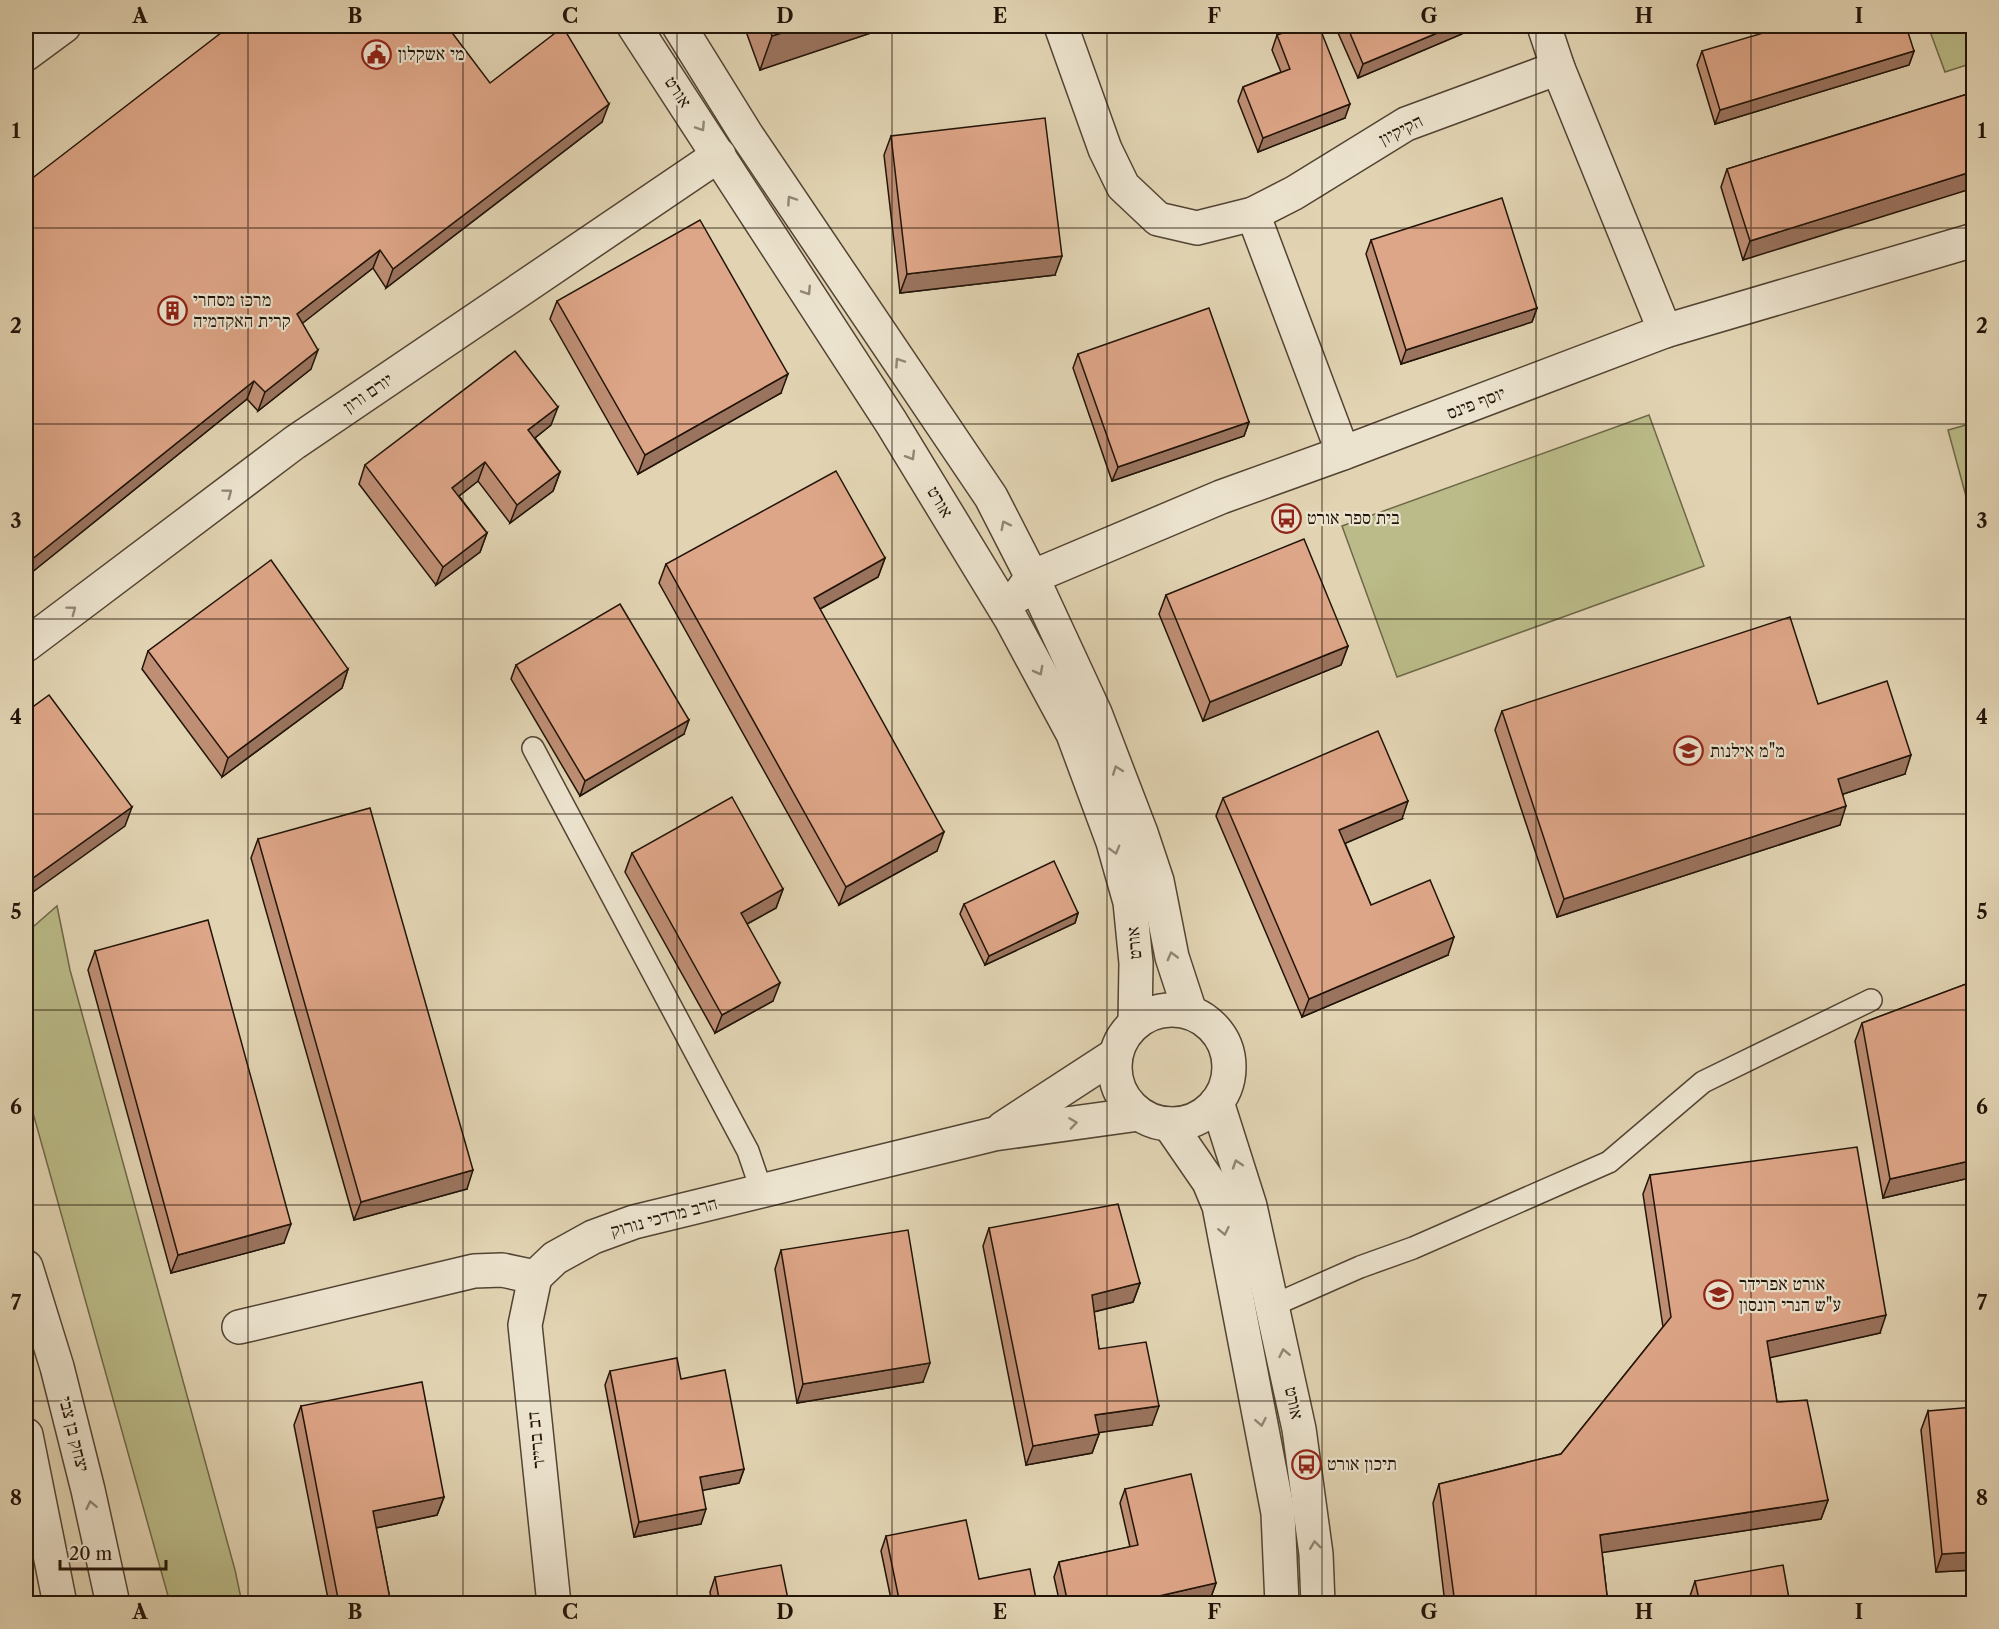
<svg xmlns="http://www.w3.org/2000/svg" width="1999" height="1629" font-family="'Libre Caslon Text','Frank Ruhl Libre',serif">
<rect width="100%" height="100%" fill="#e2d4b3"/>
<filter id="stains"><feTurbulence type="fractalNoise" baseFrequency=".00333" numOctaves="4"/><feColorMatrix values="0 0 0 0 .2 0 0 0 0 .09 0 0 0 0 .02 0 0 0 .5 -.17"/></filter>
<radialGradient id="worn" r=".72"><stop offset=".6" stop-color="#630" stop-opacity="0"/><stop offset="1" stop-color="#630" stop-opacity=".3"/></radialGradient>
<g fill="#babb88" stroke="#6e6848" stroke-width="1.5">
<path d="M1928 26H1973V63L1945 72Z"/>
<path d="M1649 415 1704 566 1397 677 1342 526Z"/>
<path d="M1973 423V498L1967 500 1948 430Z"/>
<path d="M57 906 70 970 235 1570 242 1603H170L26 1088V933Z"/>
</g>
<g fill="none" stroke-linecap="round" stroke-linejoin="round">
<defs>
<g id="service">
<path d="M533 748 748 1151 762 1192"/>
<path d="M1274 1305 1360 1267 1413 1248 1609 1162 1703 1082 1871 1000"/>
</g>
<g id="minor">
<path d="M634 26 891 422 1011 619 1073 734 1113 842 1130 902 1136 963 1135 1023"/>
<path d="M679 26 746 134 991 497 1032 577 1095 713 1141 833 1157 881 1172 957 1190 1012"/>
<path d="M1061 26 1105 149 1123 186 1158 219 1197 228 1253 214 1294 193 1406 124 1558 68"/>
<path d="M1544 26 1558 68 1665 331"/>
<path d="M1253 214 1343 453"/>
<path d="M1019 595 1032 577 1221 497 1343 453 1665 331 1974 240"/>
<path d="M26 645 294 443 719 155"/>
<circle cx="1172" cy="1067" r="57"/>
<path d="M1217 1102 1250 1206 1299 1429 1316 1554 1318 1604"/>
<path d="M1169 1124 1209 1182 1219 1206 1278 1513 1282 1604"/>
<path d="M1003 1128 1115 1055"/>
<path d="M535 1277 525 1325 554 1604"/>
<path d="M239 1327 474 1271 502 1270 535 1277 555 1258 593 1237 634 1222 994 1134 1139 1114"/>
</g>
<g id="tertiary">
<path d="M26 54 64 26"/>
<path d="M26 1267 57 1367 88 1490 113 1604"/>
<path d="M26 1435 60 1604"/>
</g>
</defs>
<use href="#service" stroke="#524433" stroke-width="24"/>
<use href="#minor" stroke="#524433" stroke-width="36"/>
<use href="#tertiary" stroke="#524433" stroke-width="36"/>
<use href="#service" stroke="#ece3ce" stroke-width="21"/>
<use href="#minor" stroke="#ece3ce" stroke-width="33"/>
<use href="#tertiary" stroke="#ece3ce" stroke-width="33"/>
</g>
<g fill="#bf8f75" stroke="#221408" stroke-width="1.5">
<path d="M744 26H876L874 32 760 70Z"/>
<path d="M1335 26H1466L1462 34 1358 78Z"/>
<path d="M1277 35 1345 118 1258 152 1238 101 1243 87 1281 72 1272 50Z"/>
<path d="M1702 51H1914L1909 65 1715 124 1697 65Z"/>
<path d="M490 83 602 122 386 288 373 268 302 323 311 369 258 411 247 399 26 577Z"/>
<path d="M1974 92 1743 260 1721 187 1727 169Z"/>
<path d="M891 136 1055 275 900 293 884 155Z"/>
<path d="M1371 240 1537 308 1532 322 1401 364 1366 254Z"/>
<path d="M557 301 781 393 638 474 550 319Z"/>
<path d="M1078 354 1249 422 1244 436 1112 481 1073 368Z"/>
<path d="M1974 359V377L1971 367Z"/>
<path d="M551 425 535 438 560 472 553 491 510 523 478 481 459 496 487 533 480 552 436 585 359 484 365 465Z"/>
<path d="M885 558 878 577 820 609 937 851 839 905 659 583 666 564Z"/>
<path d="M1166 595 1348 646 1341 665 1203 721 1159 614Z"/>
<path d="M148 651 348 669 342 688 222 777 142 669Z"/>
<path d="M516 665 684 734 580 796 511 679Z"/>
<path d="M1818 704 1905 774 1843 794 1840 825 1557 917 1495 730 1502 711Z"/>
<path d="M1223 798 1402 819 1345 843 1371 905 1448 955 1302 1017 1216 816Z"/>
<path d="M258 839 467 1189 354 1220 251 858Z"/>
<path d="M632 853 783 889 776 908 747 924 773 1001 715 1033 625 872Z"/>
<path d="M964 904 1078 913 1075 923 985 965 960 914Z"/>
<path d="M95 951 284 1243 171 1273 88 970Z"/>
<path d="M1974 981V1177L1883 1198 1855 1041 1862 1023Z"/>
<path d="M1650 1175 1880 1333 1770 1357 1777 1402 1828 1500 1821 1519 1602 1552 1608 1604H1445L1433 1503 1439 1484 1561 1454 1663 1327 1643 1194Z"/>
<path d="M989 1228 1140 1283 1133 1302 1094 1312 1099 1349 1152 1425 1098 1432 1099 1434 1092 1453 1026 1465 983 1246Z"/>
<path d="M781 1250 923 1382 797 1403 775 1269Z"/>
<path d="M610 1371 681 1379 744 1469 739 1483 702 1490 701 1524 634 1537 605 1385Z"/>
<path d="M301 1406 444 1497 437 1515 376 1528 391 1604H329L294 1425Z"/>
<path d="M1928 1411 1974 1570 1936 1572 1921 1430Z"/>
<path d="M1125 1489 1216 1583 1211 1597 1182 1604H1060L1054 1577 1059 1562 1130 1547 1120 1503Z"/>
<path d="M886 1536 979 1579 1037 1604H892L881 1551Z"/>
<path d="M715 1577 789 1604H712L710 1592Z"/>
<path d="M1695 1581 1790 1604H1689V1599Z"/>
</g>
<g fill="#9b745f" stroke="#221408" stroke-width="1.5">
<path d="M803 26H876L874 32 760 70 772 36Z"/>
<path d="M1454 26H1466L1462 34 1358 78 1363 64Z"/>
<path d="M1914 51 1909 65 1715 124 1720 110Z"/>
<path d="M609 104 602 122 386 288 393 269Z"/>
<path d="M1350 104 1345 118 1258 152 1263 138Z"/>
<path d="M1974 171V188L1743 260 1750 241Z"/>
<path d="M380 250 373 268 290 333 297 314Z"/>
<path d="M1062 256 1055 275 900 293 907 274Z"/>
<path d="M1537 308 1532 322 1401 364 1406 350Z"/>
<path d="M318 350 311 369 258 411 265 392Z"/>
<path d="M788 374 781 393 638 474 645 455Z"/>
<path d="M254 381 247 399 26 577V564Z"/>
<path d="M558 407 551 425 521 449 528 430Z"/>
<path d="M1249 422 1244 436 1112 481 1118 467Z"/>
<path d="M485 462 478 481 445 507 452 488Z"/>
<path d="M560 472 553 491 510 523 517 505Z"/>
<path d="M487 533 480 552 436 585 443 567Z"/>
<path d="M885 558 878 577 807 616 814 598Z"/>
<path d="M1348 646 1341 665 1203 721 1210 702Z"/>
<path d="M348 669 342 688 222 777 228 758Z"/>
<path d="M689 720 684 734 580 796 585 781Z"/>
<path d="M1911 755 1905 774 1831 798 1838 779Z"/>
<path d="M1408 801 1402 819 1332 849 1339 830Z"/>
<path d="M1846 806 1840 825 1557 917 1564 899Z"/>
<path d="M132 807 125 826 26 897V883Z"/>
<path d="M944 832 937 851 839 905 846 887Z"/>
<path d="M783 889 776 908 734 931 741 913Z"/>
<path d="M1078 913 1075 923 985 965 989 956Z"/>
<path d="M1454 937 1448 955 1302 1017 1309 999Z"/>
<path d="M780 983 773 1001 715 1033 722 1015Z"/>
<path d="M1974 1160V1177L1883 1198 1890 1179Z"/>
<path d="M473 1170 467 1189 354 1220 361 1202Z"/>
<path d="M291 1224 284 1243 171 1273 178 1255Z"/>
<path d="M1140 1283 1133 1302 1085 1314 1092 1295Z"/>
<path d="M1886 1315 1880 1333 1760 1360 1767 1341Z"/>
<path d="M930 1363 923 1382 797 1403 803 1384Z"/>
<path d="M1159 1406 1152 1425 1089 1434 1095 1415Z"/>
<path d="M1099 1434 1092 1453 1026 1465 1033 1446Z"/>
<path d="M744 1469 739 1483 695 1492 700 1477Z"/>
<path d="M444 1497 437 1515 366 1530 373 1511Z"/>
<path d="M1828 1500 1821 1519 1593 1554 1600 1535Z"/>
<path d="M706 1509 701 1524 634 1537 639 1522Z"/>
<path d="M1974 1552V1570L1936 1572 1942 1554Z"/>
<path d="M1216 1583 1211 1597 1182 1604H1124Z"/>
</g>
<g fill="#dea688" stroke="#221408" stroke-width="1.5">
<path d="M230 26H447L490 83 563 27 609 104 393 269 380 250 297 314 318 350 265 392 254 381 26 564V183Z"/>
<path d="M769 26H803L772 36Z"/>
<path d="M1303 26H1319L1350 104 1263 138 1243 87 1290 69 1277 35Z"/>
<path d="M1347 26H1454L1363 64Z"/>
<path d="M1787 26H1906L1914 51 1720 110 1702 51Z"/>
<path d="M1974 92V171L1750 241 1727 169Z"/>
<path d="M1045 118 1062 256 907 274 891 136Z"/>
<path d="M1502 198 1537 308 1406 350 1371 240Z"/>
<path d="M700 220 788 374 645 455 557 301Z"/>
<path d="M1209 308 1249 422 1118 467 1078 354Z"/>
<path d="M515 351 558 407 528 430 560 472 517 505 485 462 452 488 487 533 443 567 365 465Z"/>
<path d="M836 471 885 558 814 598 944 832 846 887 666 564Z"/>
<path d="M1304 539 1348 646 1210 702 1166 595Z"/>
<path d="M271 560 348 669 228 758 148 651Z"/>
<path d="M620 604 689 720 585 781 516 665Z"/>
<path d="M1790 617 1818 704 1887 681 1911 755 1838 779 1846 806 1564 899 1502 711Z"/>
<path d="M49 695 132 807 26 883V712Z"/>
<path d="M1378 731 1408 801 1339 830 1371 905 1430 880 1454 937 1309 999 1223 798Z"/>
<path d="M732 797 783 889 741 913 780 983 722 1015 632 853Z"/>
<path d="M370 808 473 1170 361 1202 258 839Z"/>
<path d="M1054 861 1078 913 989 956 964 904Z"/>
<path d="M208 920 291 1224 178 1255 95 951Z"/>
<path d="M1974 981V1160L1890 1179 1862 1023Z"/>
<path d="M1857 1147 1886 1315 1767 1341 1777 1402 1807 1400 1828 1500 1600 1535 1608 1604H1455L1439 1484 1561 1454 1671 1317 1650 1175Z"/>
<path d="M1118 1204 1140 1283 1092 1295 1099 1349 1146 1342 1159 1406 1095 1415 1099 1434 1033 1446 989 1228Z"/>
<path d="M908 1230 930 1363 803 1384 781 1250Z"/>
<path d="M677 1358 681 1379 725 1370 744 1469 700 1477 706 1509 639 1522 610 1371Z"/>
<path d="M422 1382 444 1497 373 1511 391 1604H339L301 1406Z"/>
<path d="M1974 1407V1552L1942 1554 1928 1411Z"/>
<path d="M1191 1474 1216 1583 1124 1604H1068L1059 1562 1138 1545 1125 1489Z"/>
<path d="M966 1520 979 1579 1030 1569 1037 1604H900L886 1536Z"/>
<path d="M781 1565 789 1604H720L715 1577Z"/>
<path d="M1783 1565 1790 1604H1700L1695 1581Z"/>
</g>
<defs><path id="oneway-chevron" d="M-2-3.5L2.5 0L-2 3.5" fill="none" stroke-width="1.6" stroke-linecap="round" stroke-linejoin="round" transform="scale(1.5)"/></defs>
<g stroke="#918675">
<use href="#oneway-chevron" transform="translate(701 127) rotate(57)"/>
<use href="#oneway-chevron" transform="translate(791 200) rotate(-124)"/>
<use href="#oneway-chevron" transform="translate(807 291) rotate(57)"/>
<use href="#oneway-chevron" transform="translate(899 362) rotate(-124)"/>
<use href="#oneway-chevron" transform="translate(911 456) rotate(59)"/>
<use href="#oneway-chevron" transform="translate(228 493) rotate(-37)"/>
<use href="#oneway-chevron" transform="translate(1005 525) rotate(-117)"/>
<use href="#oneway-chevron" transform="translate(72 610) rotate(-37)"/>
<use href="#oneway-chevron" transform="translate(1039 671) rotate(62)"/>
<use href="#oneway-chevron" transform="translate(1117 770) rotate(-111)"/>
<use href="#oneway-chevron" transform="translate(1115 850) rotate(74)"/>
<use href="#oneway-chevron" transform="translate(1172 956) rotate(-105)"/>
<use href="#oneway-chevron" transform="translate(1073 1123) rotate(-8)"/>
<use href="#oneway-chevron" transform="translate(1237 1164) rotate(-108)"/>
<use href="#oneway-chevron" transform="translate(1224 1231) rotate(78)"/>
<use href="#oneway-chevron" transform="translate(1284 1353) rotate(-102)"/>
<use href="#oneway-chevron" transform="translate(1261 1422) rotate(79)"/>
<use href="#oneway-chevron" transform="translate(91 1505) rotate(-102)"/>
<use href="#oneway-chevron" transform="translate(1315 1545) rotate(-97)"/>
</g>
<path fill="none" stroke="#221408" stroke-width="1.5" stroke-opacity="0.55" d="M248 26V1604M463 26V1604M677 26V1604M892 26V1604M1107 26V1604M1322 26V1604M1536 26V1604M1751 26V1604M26 228H1974M26 424H1974M26 619H1974M26 814H1974M26 1010H1974M26 1205H1974M26 1401H1974"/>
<defs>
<symbol id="civic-ring" viewBox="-11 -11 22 22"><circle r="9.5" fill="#ece3ce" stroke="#8f2418" stroke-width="1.5"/><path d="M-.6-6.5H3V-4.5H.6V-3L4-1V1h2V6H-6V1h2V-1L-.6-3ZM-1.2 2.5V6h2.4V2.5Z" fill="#8f2418"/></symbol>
<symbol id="building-ring" viewBox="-11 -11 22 22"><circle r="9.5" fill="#ece3ce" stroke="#8f2418" stroke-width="1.5"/><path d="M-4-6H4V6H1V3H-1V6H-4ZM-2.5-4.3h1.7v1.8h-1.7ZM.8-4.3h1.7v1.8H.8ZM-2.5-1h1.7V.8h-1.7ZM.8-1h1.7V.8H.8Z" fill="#8f2418"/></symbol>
<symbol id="bus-ring" viewBox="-11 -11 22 22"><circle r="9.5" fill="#ece3ce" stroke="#8f2418" stroke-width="1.5"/><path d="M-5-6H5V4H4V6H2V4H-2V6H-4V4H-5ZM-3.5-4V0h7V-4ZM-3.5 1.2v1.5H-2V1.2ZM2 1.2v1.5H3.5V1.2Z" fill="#8f2418"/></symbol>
<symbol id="school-ring" viewBox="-11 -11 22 22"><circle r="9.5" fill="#ece3ce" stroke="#8f2418" stroke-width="1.5"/><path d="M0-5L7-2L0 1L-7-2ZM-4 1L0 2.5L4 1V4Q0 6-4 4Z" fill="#8f2418"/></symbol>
</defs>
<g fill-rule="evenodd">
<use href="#civic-ring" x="360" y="38" width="33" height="33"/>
<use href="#building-ring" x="156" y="294" width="33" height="33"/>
<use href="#bus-ring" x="1270" y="502" width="33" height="33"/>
<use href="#school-ring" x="1672" y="734" width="33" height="33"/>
<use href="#school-ring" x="1702" y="1278" width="33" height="33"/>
<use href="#bus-ring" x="1290" y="1448" width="33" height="33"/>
</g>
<g text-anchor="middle" stroke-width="4.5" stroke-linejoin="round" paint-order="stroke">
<g font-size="18" fill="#221408" stroke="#ece3ce" text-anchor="start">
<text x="398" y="60">מי אשקלון</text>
<text x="193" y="306">מרכז מסחרי<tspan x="193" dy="21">קרית האקדמיה</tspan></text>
<text x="1307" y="524">בית ספר אורט</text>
<text x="1710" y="757">מ"מ אילנות</text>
<text x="1739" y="1290">אורט אפרידר<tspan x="1739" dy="21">ע"ש הנרי רונסון</tspan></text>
<text x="1327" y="1470">תיכון אורט</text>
</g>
<g font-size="18" fill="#221408" stroke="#ece3ce">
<text transform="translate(678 92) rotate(57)" y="6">אורט</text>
<text transform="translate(1401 130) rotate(-27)" y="6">הקיקיון</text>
<text transform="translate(368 393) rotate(-34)" y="6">יורם ורון</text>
<text transform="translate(1476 403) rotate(-21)" y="6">יוסף פינס</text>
<text transform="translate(940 502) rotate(59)" y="6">אורט</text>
<text transform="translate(1134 943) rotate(-95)" y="6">אורט</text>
<text transform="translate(664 1217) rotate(-15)" y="6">הרב מרדכי נורוק</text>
<text transform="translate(1294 1403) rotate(78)" y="6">אורט</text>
<text transform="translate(74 1434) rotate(76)" y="6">יצחק בן צבי</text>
<text transform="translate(536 1440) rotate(-96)" y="6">דב ברייר</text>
</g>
</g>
<rect width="1999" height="1629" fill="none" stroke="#e2d4b3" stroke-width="66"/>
<path d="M60 1560v9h106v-9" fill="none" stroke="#221408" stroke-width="3"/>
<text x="69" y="1560" font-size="18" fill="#221408" stroke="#ece3ce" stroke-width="4.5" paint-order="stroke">20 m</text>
<rect x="33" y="33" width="1933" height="1563" fill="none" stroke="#221408" stroke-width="2"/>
<g font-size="20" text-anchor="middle" font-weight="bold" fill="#221408">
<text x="140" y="23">A</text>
<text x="355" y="23">B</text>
<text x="570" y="23">C</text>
<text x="785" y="23">D</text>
<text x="1000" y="23">E</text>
<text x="1214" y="23">F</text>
<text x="1429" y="23">G</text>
<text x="1644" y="23">H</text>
<text x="1859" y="23">I</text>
<text x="16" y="138">1</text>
<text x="1982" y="138">1</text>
<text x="16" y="333">2</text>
<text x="1982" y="333">2</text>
<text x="16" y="528">3</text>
<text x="1982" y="528">3</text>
<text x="16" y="724">4</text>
<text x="1982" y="724">4</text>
<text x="16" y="919">5</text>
<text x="1982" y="919">5</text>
<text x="16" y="1114">6</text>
<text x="1982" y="1114">6</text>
<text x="16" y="1310">7</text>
<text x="1982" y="1310">7</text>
<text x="16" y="1505">8</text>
<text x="1982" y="1505">8</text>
<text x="140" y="1619">A</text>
<text x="355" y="1619">B</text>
<text x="570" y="1619">C</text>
<text x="785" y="1619">D</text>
<text x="1000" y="1619">E</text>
<text x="1214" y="1619">F</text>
<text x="1429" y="1619">G</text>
<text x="1644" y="1619">H</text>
<text x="1859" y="1619">I</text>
</g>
<rect width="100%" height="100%" filter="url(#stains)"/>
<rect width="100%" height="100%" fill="url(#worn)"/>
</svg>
